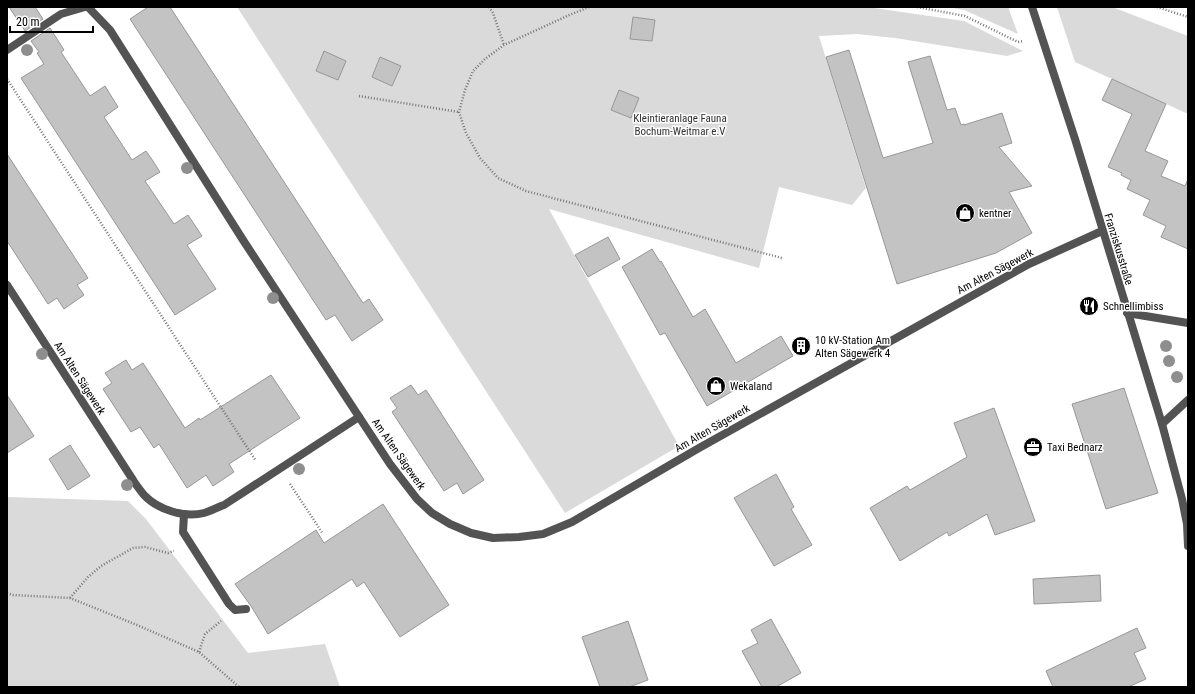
<svg xmlns="http://www.w3.org/2000/svg" width="1195" height="694" font-family="'Roboto Condensed',sans-serif">
<rect width="100%" height="100%" fill="#fff"/>
<g fill="#dadada">
<path d="M237 7H867L964 21 1023 51 1007 56 895 38 857 34 819 36 866 188 852 205 779 187 759 268 549 209 679 446 565 513Z"/>
<path d="M947 7H1008L1018 34 964 10Z"/>
<path d="M1057 7H1112L1188 36V114L1075 62Z"/>
<path d="M7 497 128 501 146 519 248 653 325 644 340 687H7Z"/>
</g>
<g fill="#c3c3c3" stroke="#979797">
<path d="M9 7H35L43 19 25 31Z"/>
<path d="M148 7H170L363 303 369 299 383 320 352 341 335 315 326 320 130 19Z"/>
<path d="M633 17 655 20 652 41 630 39Z"/>
<path d="M50 28 64 50 61 52 90 96 105 86 118 107 104 117 132 160 146 151 153 161 160 172 145 181 174 224 188 215 202 236 187 245 216 289 175 315 21 78 44 64 37 53 39 52 31 41Z"/>
<path d="M849 50 883 158 933 143 908 62 930 56 947 110 955 108 961 125 964 124V125L1002 113 1012 143 999 147 1032 186 1009 192 1032 233 996 253 897 284 826 57Z"/>
<path d="M324 51 346 61 338 80 316 71Z"/>
<path d="M380 57 401 66 392 86 372 77Z"/>
<path d="M1112 79 1166 104 1145 151 1168 161 1161 176 1185 186 1188 179V249L1161 237 1166 226 1143 215 1150 200 1127 189 1131 180 1121 175 1122 173 1108 167 1132 114 1102 100Z"/>
<path d="M619 90 639 98 631 118 611 110Z"/>
<path d="M7 154 88 278 77 285 84 295 64 309 57 298 48 304 7 241Z"/>
<path d="M608 237 620 259 588 277 575 255Z"/>
<path d="M652 249 660 262 661 261 693 317 705 309 736 363 781 336 793 356 707 406 665 333 660 335 622 267Z"/>
<path d="M126 360 132 370 143 363 185 428 199 418 200 420 271 375 300 418 229 464 234 472 213 486 206 475 187 488 159 444 154 448 140 427 131 432 103 389 112 383 105 373Z"/>
<path d="M411 385 418 395 426 390 484 480 463 494 457 483 444 491 392 412 397 408 390 398Z"/>
<path d="M1124 388 1158 493 1106 509 1072 404Z"/>
<path d="M7 395 34 436 7 453Z"/>
<path d="M994 408 1035 521 995 535 987 514 949 536 947 532 900 561 870 508 907 486 910 490 967 457 954 423Z"/>
<path d="M70 445 90 476 68 490 49 459Z"/>
<path d="M776 474 794 507 791 509 812 545 774 566 734 498Z"/>
<path d="M383 504 449 605 400 637 364 582 357 587 352 579 268 634 251 606 235 584 316 530 324 543Z"/>
<path d="M1100 575 1101 601 1034 604 1033 579Z"/>
<path d="M771 619 801 673 776 687H762L742 651 758 643 751 630Z"/>
<path d="M628 621 648 680 629 687H600L582 637Z"/>
<path d="M1137 628 1146 648 1134 653 1146 679 1128 687H1053L1046 671Z"/>
</g>
<g fill="none" stroke-linecap="round" stroke-linejoin="round">
<g stroke="#757575" stroke-width="2.5" stroke-dasharray="1 2" stroke-linecap="butt">
<path d="M489 7 493 13 504 45"/>
<path d="M589 7 567 16 504 45 485 59 473 71 465 90 459 112 466 133 480 158 498 178 526 191 782 258"/>
<path d="M917 7 965 16 1018 42 1023 41"/>
<path d="M1157 7 1188 17"/>
<path d="M7 79 256 461"/>
<path d="M359 96 459 112"/>
<path d="M290 484 323 534"/>
<path d="M7 593 13 595 70 598 137 625 199 652 239 687"/>
<path d="M70 598 88 577 101 566 133 548 145 547 168 553 174 551"/>
<path d="M199 652 205 634 221 621"/>
</g>
<path stroke="#535353" stroke-width="8" d="M184 514 183 532 229 604 235 610 246 609"/>
<g stroke="#535353" stroke-width="8">
<path d="M88 7 110 30 243 240 390 464 417 499 432 513 450 524 471 533 493 538 519 537 543 534 572 522 699 448 1029 264 1102 231"/>
<path d="M1032 7 1075 139 1162 424 1182 499 1187 524 1188 546"/>
<path d="M7 50 61 14 85 7"/>
<path d="M7 285 133 480C136 485 140 490 144 495 158 510 185 518 204 513 211 511 218 507 224 505L359 417"/>
<path d="M1127 313 1188 323"/>
<path d="M1162 424 1188 400"/>
</g>
</g>
<g fill="#8e8e8e">
<circle cx="27" cy="50" r="6"/>
<circle cx="187" cy="168" r="6"/>
<circle cx="273" cy="298" r="6"/>
<circle cx="1166" cy="346" r="6"/>
<circle cx="42" cy="354" r="6"/>
<circle cx="1169" cy="361" r="6"/>
<circle cx="1177" cy="377" r="6"/>
<circle cx="299" cy="469" r="6"/>
<circle cx="127" cy="485" r="6"/>
</g>
<defs>
<symbol id="shop-disc" viewBox="-11 -11 22 22"><circle r="9.5" fill="#000" stroke="#fff"/><path d="M-5-2.5h2.3a2.7 3.5 0 0 1 5.4 0H5L5.5 6h-11ZM-1.5-2.5h3a1.5 2.3 0 0 0-3 0Z" fill="#fff"/></symbol>
<symbol id="restaurant-disc" viewBox="-11 -11 22 22"><circle r="9.5" fill="#000" stroke="#fff"/><path d="M-5-6h1v4h1v-4h1v4h1v-4h1v5L-1.5 .5V6h-2V.5L-5-1ZM5-6V6H3V1.5H1.5Q1.5-4 5-6Z" fill="#fff"/></symbol>
<symbol id="building-disc" viewBox="-11 -11 22 22"><circle r="9.5" fill="#000" stroke="#fff"/><path d="M-4-6H4V6H1V3H-1V6H-4ZM-2.5-4.3h1.7v1.8h-1.7ZM.8-4.3h1.7v1.8H.8ZM-2.5-1h1.7V.8h-1.7ZM.8-1h1.7V.8H.8Z" fill="#fff"/></symbol>
<symbol id="office-disc" viewBox="-11 -11 22 22"><circle r="9.5" fill="#000" stroke="#fff"/><path d="M-6-3h4V-5.5h4V-3h4V5H-6ZM-1-4.5V-3h2v-1.5ZM-6 0V1H6V0Z" fill="#fff"/></symbol>
</defs>
<g fill-rule="evenodd">
<use href="#shop-disc" x="954" y="202" width="22" height="22"/>
<use href="#restaurant-disc" x="1078" y="295" width="22" height="22"/>
<use href="#building-disc" x="790" y="335" width="22" height="22"/>
<use href="#shop-disc" x="705" y="375" width="22" height="22"/>
<use href="#office-disc" x="1022" y="436" width="22" height="22"/>
</g>
<g text-anchor="middle" stroke-width="3" stroke-linejoin="round" paint-order="stroke">
<g font-size="11" fill="#313131" stroke="#fff">
<text x="680" y="122">Kleintieranlage Fauna<tspan x="680" dy="13">Bochum-Weitmar e.V</tspan></text>
</g>
<g font-size="11" fill="#000" stroke="#fff" text-anchor="start">
<text x="979" y="217">kentner</text>
<text x="1103" y="310">Schnellimbiss</text>
<text x="815" y="344">10 kV-Station Am<tspan x="815" dy="13">Alten Sägewerk 4</tspan></text>
<text x="730" y="390">Wekaland</text>
<text x="1047" y="451">Taxi Bednarz</text>
</g>
<g font-size="11" fill="#000" stroke="#fff">
<text transform="translate(1119 249) rotate(73)" y="4">Franziskusstraße</text>
<text transform="translate(995 271) rotate(-28)" y="4">Am Alten Sägewerk</text>
<text transform="translate(80 378) rotate(57)" y="4">Am Alten Sägewerk</text>
<text transform="translate(712 428) rotate(-30)" y="4">Am Alten Sägewerk</text>
<text transform="translate(399 454) rotate(55)" y="4">Am Alten Sägewerk</text>
</g>
</g>
<rect width="1195" height="694" fill="none" stroke="#000000" stroke-width="16"/>
<path d="M10 26v6h83v-6" fill="none" stroke="#000000" stroke-width="2"/>
<text x="16" y="26" font-size="12" fill="#000000" stroke="#ffffff" stroke-width="3" paint-order="stroke">20 m</text>
</svg>
